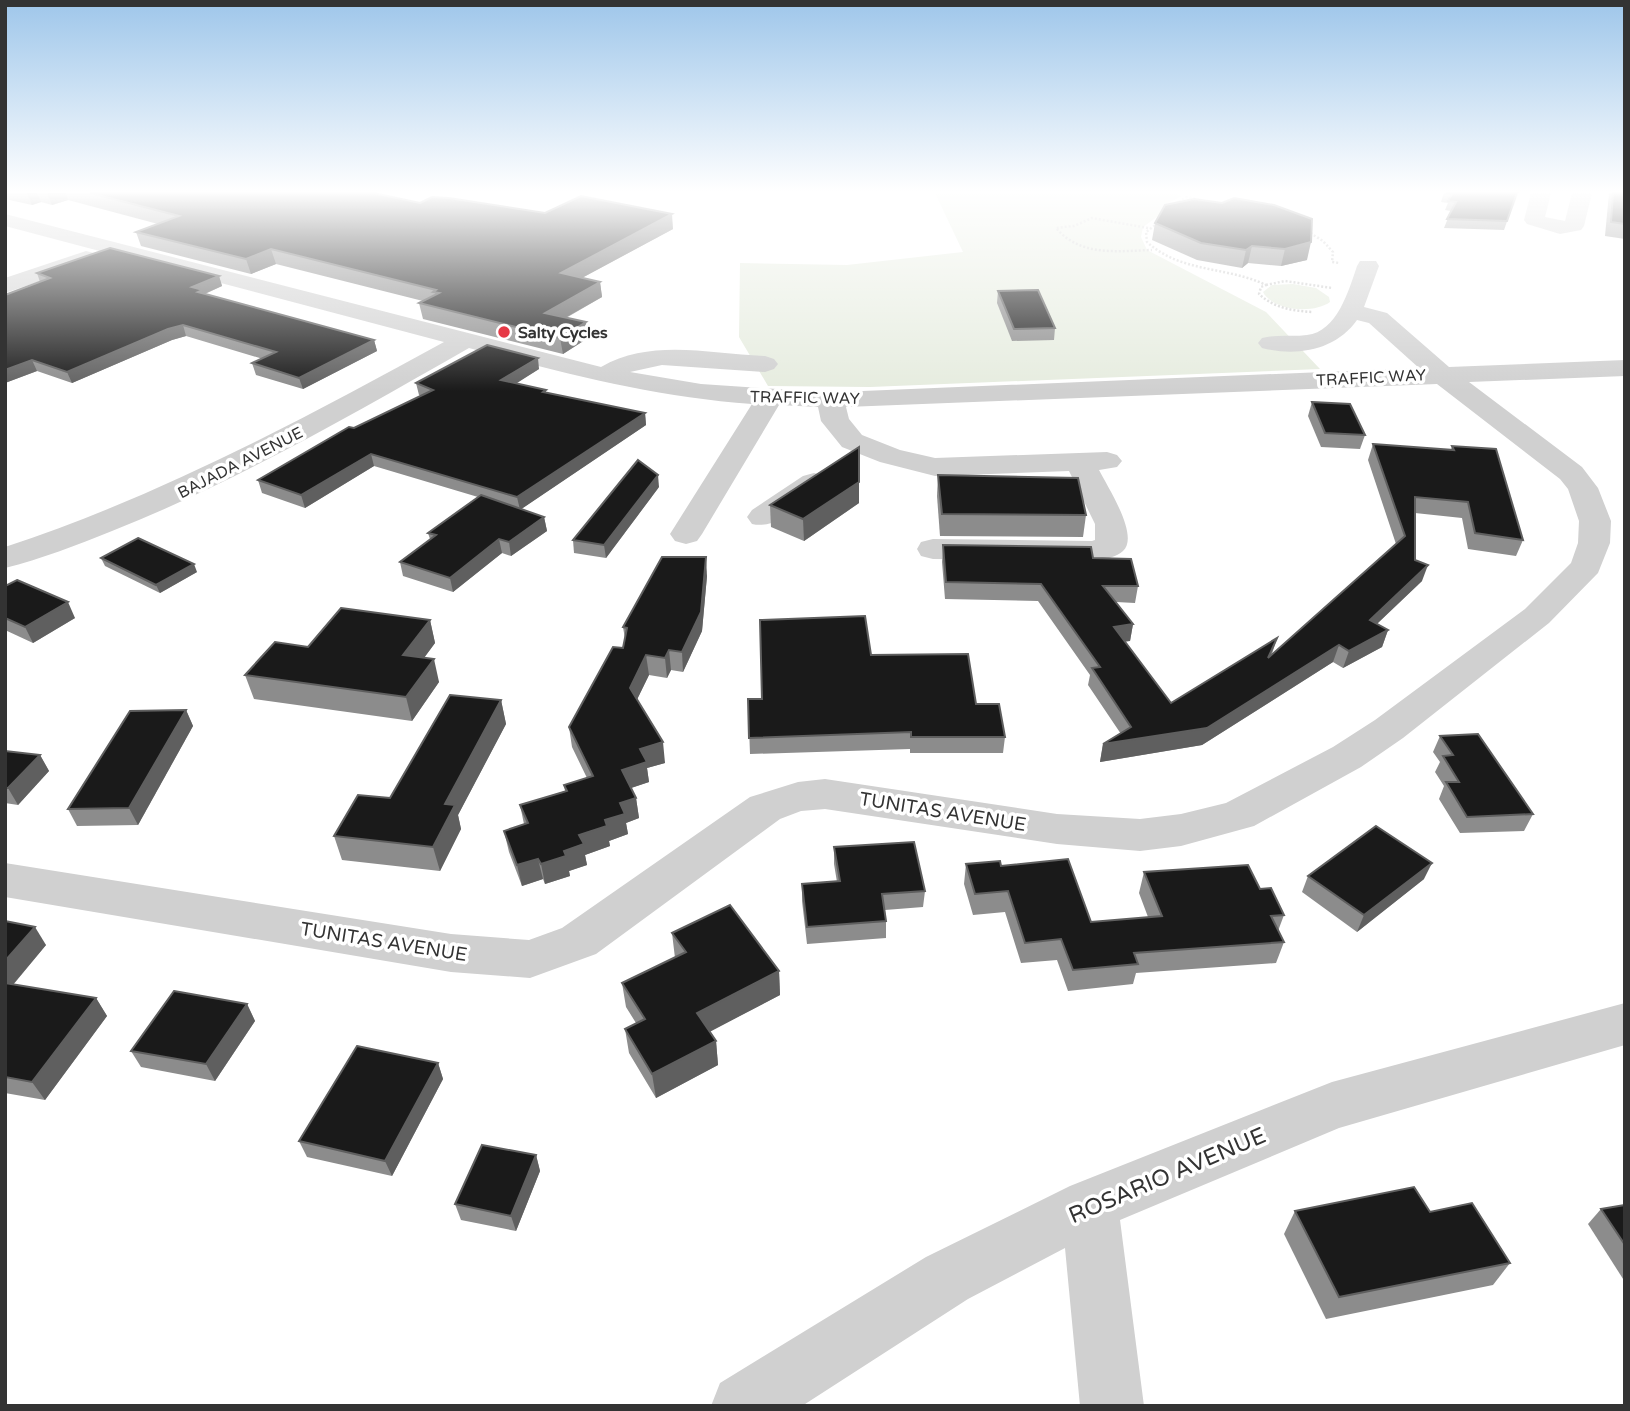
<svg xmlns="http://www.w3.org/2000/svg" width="1630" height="1411" font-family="'Varela Round',sans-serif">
<rect width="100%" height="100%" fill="#fff"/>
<g fill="#e6ecdf">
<path d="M935 193H1173L1182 196 1166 204 1168 209 1143 227 1141 237 1147 250 1266 312 1320 369 870 387 768 386 739 337 740 263 847 265 963 252Z"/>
<path d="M1293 284 1316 288 1329 297 1330 302C1314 314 1273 311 1263 292L1272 285Z"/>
</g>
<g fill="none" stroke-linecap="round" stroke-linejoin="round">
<g stroke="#cdcdcd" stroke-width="2.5" stroke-dasharray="2 2" stroke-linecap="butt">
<path d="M1172 206 1187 197 1204 201"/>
<path d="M1158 223 1146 232 1147 242C1181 273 1226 266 1266 285L1261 287 1259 294C1274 308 1293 311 1313 312"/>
<path d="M1148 228 1092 218 1074 226 1056 228C1081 257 1117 251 1152 250"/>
<path d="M1307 231 1323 241 1333 252 1332 262 1339 263"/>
<path d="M1266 285 1285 281 1332 288"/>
</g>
<g fill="#d0d0d0" fill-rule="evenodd">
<path d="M1531 193H1551L1545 217 1565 221 1572 193H1592L1584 226 1581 230 1560 234 1527 224 1524 220Z"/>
<path d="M5 214 601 367C652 338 709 354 765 356L774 359 778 364 774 369 765 372 662 365 630 372 701 384 807 391H863L1419 368 1369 323 1357 320C1336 350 1297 357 1262 348L1258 343 1262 338C1277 334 1292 337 1307 335 1337 332 1349 290 1357 266L1360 261H1376L1379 266 1364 307 1387 313 1449 367 1625 360V376L1469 382 1582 467 1598 488 1611 521 1610 543 1598 573 1549 623 1403 738 1361 767 1254 826 1181 846 1140 851 1057 844 825 809 801 811 780 819 596 954 530 978 451 972 5 897V863L451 934 529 940 562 928 750 797 798 782 825 779 1057 814 1140 819 1181 814 1226 803 1333 747 1375 720 1525 609 1571 563 1578 543 1579 521 1568 489 1560 479 1437 384 846 407 849 419 862 435 900 450 935 458 1107 452 1117 455 1122 461 1117 467 1099 470C1107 486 1140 536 1123 551 1117 557 1105 559 1097 561L933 559 921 556 917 549 921 542 933 539 1092 541 1095 540V524L1069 471 935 476 880 462 842 447 821 421 818 407 779 405 702 534 697 541 686 544 675 541 670 534 752 404C654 397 564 373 469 348 353 414 236 482 112 531 77 545 41 559 5 568V547C160 496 302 420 444 342L5 226Z"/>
<path d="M86 251 94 253 97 258 94 263 5 293V278Z"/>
<path d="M814 473 825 476 829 482 825 488C804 503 778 530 752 524L747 517 752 510 803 476Z"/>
<path d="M1625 1003V1045L1339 1128 1120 1220 1144 1406H1080L1065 1248 968 1299 802 1406H711L720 1383 926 1257 1070 1186 1332 1082Z"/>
</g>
</g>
<g fill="#8c8c8c">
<path d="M5 193H374L420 203 545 213 673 229 582 278 600 282 602 297 566 318 588 338 563 354 423 319 419 303 423 301 276 264 251 274 141 246 136 232 158 224 68 200 52 205 41 202 32 205 5 199Z"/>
<path d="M1444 193H1517L1504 230 1444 228 1451 211 1445 210 1448 203 1441 202Z"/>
<path d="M1609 193H1625V239L1605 236Z"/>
<path d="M1194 199 1307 260 1281 266 1248 263 1242 268 1197 260 1152 240 1155 223Z"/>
<path d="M37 273 219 276 222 286 205 294 374 340 377 351 303 389 256 375 252 363 263 359 186 336 172 340 72 383 37 371 5 383V295L40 282Z"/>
<path d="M998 291 1055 328 1054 340 1012 341 997 303Z"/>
<path d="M539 369 516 383 546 390V393L645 413 646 425 521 509 544 517 547 531 511 556 502 553 453 592 403 576 400 562 430 539 428 533 478 497 374 466 305 508 262 493 258 480 354 428 421 396 419 395 416 383Z"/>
<path d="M1312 402 1365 435 1360 449 1321 447 1308 416Z"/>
<path d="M1373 444 1451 450 1452 446 1523 540 1516 556 1468 549 1462 518 1415 513V560L1422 581 1377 624 1388 630 1382 647 1343 668 1333 662 1202 745 1100 762 1103 744 1121 734 1088 685 1090 675 1038 601 945 599 942 562 943 545 1093 558 1138 586 1135 603 1116 602 1133 624 1130 641H1125L1171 703 1277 638 1272 654 1396 544 1368 460Z"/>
<path d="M938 475 1086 515 1083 537 940 536 937 496Z"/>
<path d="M859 482V503L804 541 771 527 770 505Z"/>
<path d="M659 487 606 558 574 553 573 540Z"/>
<path d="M101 558 197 572 160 593 105 566Z"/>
<path d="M707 576 702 631 683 672 671 670 667 678 649 675 637 699 665 763 647 768 649 782 631 788 636 798 639 818 626 823 628 834 609 841 610 846 585 855 587 865 569 871 570 876 545 884 543 879 522 886 509 852 504 831 524 824 520 805 565 791 564 785 587 778 572 747 569 727 623 648 625 639 623 627Z"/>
<path d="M5 586 75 618 33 643 5 630Z"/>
<path d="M430 620 435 643 424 658 439 682 412 721 254 699 245 675 308 647Z"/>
<path d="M871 655 976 704 1005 737 1003 753H910V749L750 754 748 699H762Z"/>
<path d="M501 700 506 724 458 815 461 829 440 871 342 860 334 836 390 798Z"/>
<path d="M186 710 193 726 138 825 77 826 68 809Z"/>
<path d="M1440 736 1533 814 1524 831 1460 833 1439 799 1444 786 1435 772 1440 762 1433 752Z"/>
<path d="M5 751 40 755 49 771 18 805 5 803Z"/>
<path d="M834 847 925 891 923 907 885 910 886 921V938L807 944 802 901V884L837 882 834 864Z"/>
<path d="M966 864 1001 866 1091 922 1148 917 1139 893 1144 872 1260 889 1284 915 1278 931 1284 942 1276 963 1136 973 1133 984 1068 991 1057 960 1021 963 1005 912 973 915 964 884Z"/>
<path d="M1308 876 1424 879 1357 932 1302 892Z"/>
<path d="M5 921 46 945 13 985 96 998 107 1016 45 1100 5 1093Z"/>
<path d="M672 933 779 971 780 995 710 1031 716 1041 718 1065 656 1098 629 1053 625 1029 636 1023 626 1007 622 983 675 958Z"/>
<path d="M247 1004 255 1021 215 1081 141 1067 131 1051Z"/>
<path d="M438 1063 443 1079 392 1176 307 1157 299 1141Z"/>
<path d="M536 1155 540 1171 516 1231 461 1220 455 1204Z"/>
<path d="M1625 1205V1282L1588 1224 1601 1209Z"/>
<path d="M1295 1211 1430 1212 1510 1263 1493 1285 1326 1319 1284 1234Z"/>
</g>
<g fill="#5f5f5f">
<path d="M27 193H37L41 202 32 205Z"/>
<path d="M47 193H66L68 200 52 205Z"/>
<path d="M672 214 673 229 563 288 561 273Z"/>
<path d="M1311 242 1307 260 1281 266 1285 249Z"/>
<path d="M1252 246 1248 263 1242 268 1246 250Z"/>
<path d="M271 249 276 264 251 274 246 259Z"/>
<path d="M219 276 222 286 204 294 206 301 192 287Z"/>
<path d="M600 282 602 297 547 328 545 313Z"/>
<path d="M586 322 588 338 563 354 560 338Z"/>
<path d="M183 325 186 336 172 340 72 383 67 372 168 329Z"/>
<path d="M374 340 377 351 303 389 299 378Z"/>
<path d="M538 358 539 369 503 392 501 380Z"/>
<path d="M32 360 37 371 5 383V370Z"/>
<path d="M645 413 646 425 520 510 517 497Z"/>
<path d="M371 454 374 466 305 508 301 495Z"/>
<path d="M658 475 659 487 606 558 604 545Z"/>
<path d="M859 482V503L804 541 803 519Z"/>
<path d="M544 517 547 531 511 556 509 542Z"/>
<path d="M499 539 502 553 453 592 450 578Z"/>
<path d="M706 557 707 576 702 631 683 672 682 652Z"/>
<path d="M194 564 197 572 160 593 156 585Z"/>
<path d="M1428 565 1422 581 1364 636 1370 620Z"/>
<path d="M68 602 75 618 33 643 25 627Z"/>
<path d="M430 620 435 643 409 678 403 655Z"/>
<path d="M1133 624 1130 641 1111 644 1114 627Z"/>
<path d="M1388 630 1382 647 1343 668 1349 651Z"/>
<path d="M1339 645 1333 662 1202 745 1100 762 1103 744Z"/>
<path d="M669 650 671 670 667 678 665 658Z"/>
<path d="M646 655 649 675 633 708 630 688Z"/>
<path d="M434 659 439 682 412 721 406 697Z"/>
<path d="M501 700 506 724 458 815 461 829 440 871 433 847 445 804Z"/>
<path d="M186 710 193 726 138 825 129 808Z"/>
<path d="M663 742 665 763 647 768 649 782 625 790 622 770 640 749Z"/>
<path d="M40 755 49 771 18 805 8 788Z"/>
<path d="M636 798 639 818 626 823 628 834 609 841 610 846 585 855 587 865 569 871 570 876 545 884 541 864 564 851 579 835 605 820 620 803Z"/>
<path d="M538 859 543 879 522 886 517 865Z"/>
<path d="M1432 863 1424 879 1357 932 1364 915Z"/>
<path d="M35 927 46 945 5 994V961Z"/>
<path d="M779 971 780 995 700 1037 697 1013Z"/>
<path d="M96 998 107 1016 45 1100 32 1082Z"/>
<path d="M247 1004 255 1021 215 1081 206 1064Z"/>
<path d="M716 1041 718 1065 656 1098 652 1074Z"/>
<path d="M438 1063 443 1079 392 1176 385 1161Z"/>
<path d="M536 1155 540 1171 516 1231 511 1216Z"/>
</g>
<g fill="#1a1a1a" stroke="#5f5f5f" stroke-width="2">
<path d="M90 193H374L420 203 432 197 449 198 545 213 581 196 672 214 561 273 600 282 545 313 586 322 560 338 419 303 439 293 433 292 436 290 271 249 246 259 136 232 179 216Z"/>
<path d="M1446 193H1517L1507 221 1447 219 1456 202 1448 201 1452 194Z"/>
<path d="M1613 193H1625V224L1611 222Z"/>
<path d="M1234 198 1274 205 1312 219 1311 242 1285 249 1252 246 1246 250 1201 243 1155 223 1165 205 1194 199 1222 203Z"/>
<path d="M110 248 219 276 192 287 203 290 198 292 374 340 299 378 252 363 276 352 183 325 168 329 67 372 32 360 5 370V295L50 278 37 273Z"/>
<path d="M1038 290 1055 328 1014 329 998 291Z"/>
<path d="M487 345 538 358 501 380 546 390 543 392 645 413 517 497 371 454 301 495 258 480 349 427 354 428 433 390 416 383Z"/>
<path d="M1312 402 1350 404 1365 435 1325 433Z"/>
<path d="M1373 444 1454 450 1452 446 1496 449 1523 540 1475 533 1468 502 1415 497V560L1428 565 1370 620 1388 630 1349 651 1339 645 1207 728 1103 744 1131 727 1092 668 1100 667 1041 584 946 582 943 545 1091 547 1093 558 1131 559 1138 586H1103L1133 624 1114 627 1171 703 1277 638 1268 658 1405 536Z"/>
<path d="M859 447V482L803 519 770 505Z"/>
<path d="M638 460 658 475 604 545 573 540Z"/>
<path d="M938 475 1078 478 1086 515 942 514Z"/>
<path d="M481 495 544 517 509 542 499 539 450 578 400 562 436 535 428 533Z"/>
<path d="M138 538 194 564 156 585 101 558Z"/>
<path d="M662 557H706L701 612 682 652 669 650 665 658 646 655 630 688 663 742 640 749 647 762 622 770 636 798 620 803 625 814 605 820 607 826 579 835 584 844 564 851 566 856 541 864 538 859 517 865 504 831 528 823 520 805 567 791 564 785 593 776 569 727 613 647 623 648 627 628 623 627Z"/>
<path d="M17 580 68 602 25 627 5 618V586Z"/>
<path d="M341 608 430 620 403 655 434 659 406 697 245 675 275 642 308 647Z"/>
<path d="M865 616 871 655 968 654 976 704H999L1005 737H911V732L749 738 748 699H762L760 620Z"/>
<path d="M450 695 501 700 445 804 455 805 433 847 334 836 358 795 390 798Z"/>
<path d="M186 710 129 808 68 809 130 711Z"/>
<path d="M1478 734 1533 814 1467 817 1446 782H1459L1443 756 1453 755 1440 736Z"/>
<path d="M5 751 40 755 8 788H5Z"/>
<path d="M1376 826 1432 863 1364 915 1308 876Z"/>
<path d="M914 842 925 891 882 894 886 921 807 927 802 884 840 881 834 847Z"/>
<path d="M1068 859 1091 922 1162 916 1144 872 1248 865 1260 889 1271 888 1284 915 1271 916 1284 942 1134 953 1138 964 1073 970 1061 939 1025 943 1008 891 975 894 966 864 1000 861 1001 866Z"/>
<path d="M730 905 779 971 697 1013 716 1041 652 1074 625 1029 645 1019 622 983 686 952 672 933Z"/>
<path d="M5 921 35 927 5 961Z"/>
<path d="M5 983 96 998 32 1082 5 1077Z"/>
<path d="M174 991 247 1004 206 1064 131 1051Z"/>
<path d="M357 1046 438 1063 385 1161 299 1141Z"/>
<path d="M482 1145 536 1155 511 1216 455 1204Z"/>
<path d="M1414 1187 1430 1212 1472 1203 1510 1263 1339 1297 1295 1211Z"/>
<path d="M1625 1205V1245L1601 1209Z"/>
</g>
<linearGradient id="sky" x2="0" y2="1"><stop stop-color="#9ec6ea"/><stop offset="0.49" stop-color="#fff"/><stop offset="1" stop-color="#fff" stop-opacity="0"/></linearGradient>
<rect width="1630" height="391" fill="url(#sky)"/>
<circle fill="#e63946" stroke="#fff" stroke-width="2.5" cx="504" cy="332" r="7"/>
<g text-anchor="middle" stroke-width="7" stroke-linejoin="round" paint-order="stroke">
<g font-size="16" font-weight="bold" fill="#333" stroke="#fff" text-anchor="start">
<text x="518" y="338">Salty Cycles</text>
</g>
<g font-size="16" fill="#333" stroke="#fff">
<text transform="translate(1371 377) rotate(-3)" y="6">TRAFFIC WAY</text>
<text transform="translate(805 397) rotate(1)" y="6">TRAFFIC WAY</text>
<text transform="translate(240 462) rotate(-27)" y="6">BAJADA AVENUE</text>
</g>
<g font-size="19" fill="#333" stroke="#fff">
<text transform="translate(943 811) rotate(9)" y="7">TUNITAS AVENUE</text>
<text transform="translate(384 941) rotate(9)" y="7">TUNITAS AVENUE</text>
</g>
<g font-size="23" fill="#333" stroke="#fff">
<text transform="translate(1167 1175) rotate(-23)" y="8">ROSARIO AVENUE</text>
</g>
</g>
<rect width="1630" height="1411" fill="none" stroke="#333333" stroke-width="14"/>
</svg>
